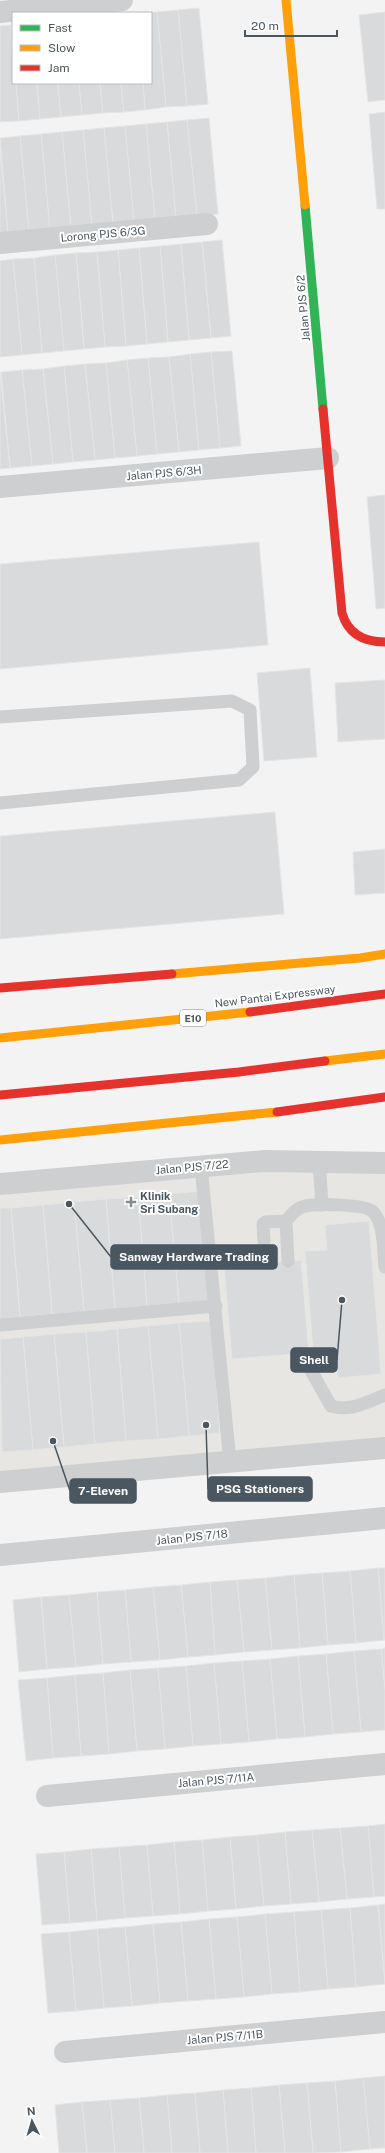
<svg xmlns="http://www.w3.org/2000/svg" width="385" height="2153" font-family="'Public Sans',sans-serif">
<rect width="100%" height="100%" fill="#f3f3f3"/>
<path fill="#e7e6e2" d="M267 1172 385 1173V1438L0 1471V1194Z"/>
<g fill="#d9dadb" stroke="#e4e5e6">
<path d="M199 8 208 104 187 106 178 10Z"/>
<path d="M178 10 187 106 166 107 157 12Z"/>
<path d="M157 12 166 107 145 110 143 83H151V13H147Z"/>
<path d="M385 12V100L368 102 359 15Z"/>
<path d="M11 25 13 83H16L19 121 0 122V26Z"/>
<path d="M11 25H13V53Z"/>
<path d="M16 83H37L40 119 19 121Z"/>
<path d="M37 83H58L61 117 40 119Z"/>
<path d="M58 83H79L82 115 61 117Z"/>
<path d="M79 83H100L103 113 82 115Z"/>
<path d="M100 83H121L124 112 103 113Z"/>
<path d="M121 83H143L145 110 124 112Z"/>
<path d="M385 112V209H377L369 114Z"/>
<path d="M209 118 218 214 197 216 187 120Z"/>
<path d="M187 120 197 216 176 218 167 122Z"/>
<path d="M167 122 176 218 155 220 146 124Z"/>
<path d="M146 124 155 220 134 222 125 126Z"/>
<path d="M125 126 134 222 113 224 104 128Z"/>
<path d="M104 128 113 224 92 226 83 130Z"/>
<path d="M83 130 92 226 71 228 62 132Z"/>
<path d="M62 132 71 228 50 230 41 134Z"/>
<path d="M41 134 50 230 29 232 20 136Z"/>
<path d="M20 136 29 232 8 234 0 138Z"/>
<path d="M0 149 8 234 0 235Z"/>
<path d="M222 240 231 336 211 338 202 242Z"/>
<path d="M202 242 211 338 189 340 181 244Z"/>
<path d="M181 244 189 340 168 342 160 246Z"/>
<path d="M160 246 168 342 147 344 139 248Z"/>
<path d="M139 248 147 344 126 346 118 250Z"/>
<path d="M118 250 126 346 105 347 97 252Z"/>
<path d="M97 252 105 347 84 349 76 253Z"/>
<path d="M76 253 84 349 64 351 55 255Z"/>
<path d="M55 255 64 351 42 353 34 258Z"/>
<path d="M34 258 42 353 22 355 13 259Z"/>
<path d="M13 259 22 355 0 357V261Z"/>
<path d="M232 351 241 446 220 448 211 352Z"/>
<path d="M211 352 220 448 199 450 190 354Z"/>
<path d="M190 354 199 450 179 452 169 357Z"/>
<path d="M169 357 179 452 157 454 148 358Z"/>
<path d="M148 358 157 454 137 456 127 360Z"/>
<path d="M127 360 137 456 115 458 106 363Z"/>
<path d="M106 363 115 458 95 460 85 364Z"/>
<path d="M85 364 95 460 73 462 64 366Z"/>
<path d="M64 366 73 462 53 464 43 369Z"/>
<path d="M43 369 53 464 32 466 22 370Z"/>
<path d="M22 370 32 466 10 468 1 372Z"/>
<path d="M0 372 10 468 0 469Z"/>
<path d="M385 495V608L376 609 367 497Z"/>
<path d="M259 542 268 645 0 669V564Z"/>
<path d="M310 668 317 757 264 761 257 673Z"/>
<path d="M385 680V739L338 742 335 683Z"/>
<path d="M275 812 284 914 0 939V836Z"/>
<path d="M385 849V893L355 895 353 852Z"/>
<path d="M200 1191 210 1301 179 1304 169 1194Z"/>
<path d="M169 1194 179 1304 147 1306 138 1197Z"/>
<path d="M138 1197 147 1306 115 1309 106 1199Z"/>
<path d="M106 1199 115 1309 84 1312 74 1202Z"/>
<path d="M74 1202 84 1312 52 1314 43 1205Z"/>
<path d="M43 1205 52 1314 20 1317 11 1208Z"/>
<path d="M0 1208H11L20 1317 0 1319Z"/>
<path d="M369 1221 381 1374 338 1378 336 1348 313 1350 305 1251 327 1250 325 1225Z"/>
<path d="M301 1260 309 1353 232 1359 224 1267Z"/>
<path d="M211 1321 220 1433 189 1436 179 1323Z"/>
<path d="M179 1323 189 1436 158 1439 148 1326Z"/>
<path d="M148 1326 158 1439 126 1441 117 1329Z"/>
<path d="M117 1329 126 1441 95 1444 86 1332Z"/>
<path d="M86 1332 95 1444 64 1447 54 1334Z"/>
<path d="M54 1334 64 1447 33 1450 23 1337Z"/>
<path d="M23 1337 33 1450 2 1452 0 1339Z"/>
<path d="M378 1568H385V1640H384Z"/>
<path d="M378 1568 384 1640 356 1643 350 1571Z"/>
<path d="M350 1571 356 1643 328 1645 322 1573Z"/>
<path d="M322 1573 328 1645 300 1648 294 1575Z"/>
<path d="M294 1575 300 1648 272 1650 265 1578Z"/>
<path d="M265 1578 272 1650 244 1652 237 1580Z"/>
<path d="M237 1580 244 1652 215 1655 210 1582Z"/>
<path d="M210 1582 215 1655 188 1657 181 1585Z"/>
<path d="M181 1585 188 1657 160 1660 153 1587Z"/>
<path d="M153 1587 160 1660 131 1662 125 1590Z"/>
<path d="M125 1590 131 1662 103 1664 97 1592Z"/>
<path d="M97 1592 103 1664 76 1667 69 1595Z"/>
<path d="M69 1595 76 1667 47 1669 41 1597Z"/>
<path d="M41 1597 47 1669 19 1672 13 1600Z"/>
<path d="M385 1648V1690L381 1649Z"/>
<path d="M381 1649 385 1690V1730L361 1732 354 1651Z"/>
<path d="M354 1651 361 1732 333 1734 326 1654Z"/>
<path d="M326 1654 333 1734 305 1737 298 1656Z"/>
<path d="M298 1656 305 1737 277 1739 270 1659Z"/>
<path d="M270 1659 277 1739 249 1742 242 1661Z"/>
<path d="M242 1661 249 1742 221 1744 214 1663Z"/>
<path d="M214 1663 221 1744 193 1746 186 1666Z"/>
<path d="M186 1666 193 1746 165 1749 158 1668Z"/>
<path d="M158 1668 165 1749 137 1751 130 1670Z"/>
<path d="M130 1670 137 1751 109 1754 103 1673Z"/>
<path d="M103 1673 109 1754 81 1756 75 1675Z"/>
<path d="M75 1675 81 1756 53 1758 47 1678Z"/>
<path d="M47 1678 53 1758 26 1761 18 1680Z"/>
<path d="M385 1824V1896L374 1897 368 1826Z"/>
<path d="M368 1826 374 1897 347 1899 340 1828Z"/>
<path d="M340 1828 347 1899 319 1902 312 1830Z"/>
<path d="M312 1830 319 1902 291 1904 285 1832Z"/>
<path d="M285 1832 291 1904 264 1906 257 1835Z"/>
<path d="M257 1835 264 1906 236 1909 230 1837Z"/>
<path d="M230 1837 236 1909 208 1911 202 1840Z"/>
<path d="M202 1840 208 1911 180 1914 174 1842Z"/>
<path d="M174 1842 180 1914 153 1916 147 1845Z"/>
<path d="M147 1845 153 1916 125 1918 119 1847Z"/>
<path d="M119 1847 125 1918 97 1921 91 1849Z"/>
<path d="M91 1849 97 1921 70 1923 64 1852Z"/>
<path d="M64 1852 70 1923 42 1925 36 1854Z"/>
<path d="M385 1904V1984L378 1905Z"/>
<path d="M378 1905 385 1984 356 1987 350 1908Z"/>
<path d="M350 1908 356 1987 328 1989 321 1910Z"/>
<path d="M321 1910 328 1989 300 1992 294 1912Z"/>
<path d="M294 1912 300 1992 272 1994 265 1914Z"/>
<path d="M265 1914 272 1994 244 1997 237 1917Z"/>
<path d="M237 1917 244 1997 216 1999 209 1919Z"/>
<path d="M209 1919 216 1999 188 2001 181 1922Z"/>
<path d="M181 1922 188 2001 160 2003 153 1924Z"/>
<path d="M153 1924 160 2003 132 2006 125 1927Z"/>
<path d="M125 1927 132 2006 104 2008 97 1929Z"/>
<path d="M97 1929 104 2008 76 2011 69 1932Z"/>
<path d="M69 1932 76 2011 48 2013 41 1934Z"/>
<path d="M385 2076V2148L370 2149 363 2078Z"/>
<path d="M363 2078 370 2149 341 2152 335 2081Z"/>
<path d="M335 2081 341 2152 313 2153 307 2083Z"/>
<path d="M307 2083 313 2153H285L279 2085Z"/>
<path d="M279 2085 285 2153H256L251 2088Z"/>
<path d="M251 2088 256 2153H228L223 2090Z"/>
<path d="M223 2090 228 2153H200L195 2093Z"/>
<path d="M195 2093 200 2153H172L167 2095Z"/>
<path d="M167 2095 172 2153H144L139 2098Z"/>
<path d="M139 2098 144 2153H115L110 2100Z"/>
<path d="M110 2100 115 2153H87L82 2102Z"/>
<path d="M82 2102 87 2153H59L55 2105Z"/>
</g>
<g fill="none" stroke-linecap="round" stroke-linejoin="round">
<g stroke="#cdcfd1" stroke-width="13">
<path d="M0 717 232 701 250 710 253 767 239 780 0 803"/>
<path d="M319 1161 322 1205"/>
<path d="M201 1167 230 1462"/>
<path d="M264 1241 263 1224 265 1222 286 1221"/>
<path d="M288 1261 286 1221C290 1216 296 1209 302 1207 313 1203 363 1204 372 1211 385 1222 383 1251 385 1267"/>
<path d="M0 1325 216 1306"/>
<path d="M301 1353 331 1406C350 1412 367 1402 385 1395"/>
</g>
<g stroke="#cdcfd1" stroke-width="22">
<path d="M0 12 122 0"/>
<path d="M0 243 207 224"/>
<path d="M0 487 328 458"/>
<path d="M0 1184 265 1161 385 1163"/>
<path d="M0 1482 385 1448"/>
<path d="M0 1555 385 1518"/>
<path d="M47 1796 385 1764"/>
<path d="M65 2052 385 2022"/>
</g>
<path stroke="#30b455" stroke-width="9" d="M305 205 323 409"/>
<g stroke="#ff9f0a" stroke-width="9">
<path d="M286 0 305 205"/>
<path d="M172 974 360 958 385 954"/>
<path d="M0 1038 250 1012"/>
<path d="M325 1061 385 1054"/>
<path d="M0 1140 277 1112"/>
</g>
<g stroke="#e5322d" stroke-width="9">
<path d="M323 409 342 613C348 634 364 642 385 642"/>
<path d="M0 988 172 974"/>
<path d="M250 1012 385 994"/>
<path d="M0 1095 239 1072 325 1061"/>
<path d="M277 1112 385 1097"/>
</g>
</g>
<path fill="#858d93" stroke="#fff" stroke-width="1.5" d="M129 1196h4v4h4v4h-4v4h-4v-4h-4v-4h4z"/>
<g text-anchor="middle" stroke-width="4" stroke-linejoin="round" paint-order="stroke">
<rect fill="#fff" stroke="#808990" stroke-width="1" x="180" y="1010" width="26" height="16" rx="3"/>
<g font-size="10" font-weight="bold" fill="#4a5660">
<text x="193" y="1022">E10</text>
</g>
<g font-size="11" fill="#4a5660" stroke="#fff">
<text transform="translate(103 234) rotate(-5)" y="4">Lorong PJS 6/3G</text>
<text transform="translate(303 308) rotate(-95)" y="4">Jalan PJS 6/2</text>
<text transform="translate(164 473) rotate(-5)" y="4">Jalan PJS 6/3H</text>
<text transform="translate(275 996) rotate(-7)" y="4">New Pantai Expressway</text>
<text transform="translate(192 1167) rotate(-5)" y="4">Jalan PJS 7/22</text>
<text transform="translate(192 1537) rotate(-6)" y="4">Jalan PJS 7/18</text>
<text transform="translate(216 1780) rotate(-5)" y="4">Jalan PJS 7/11A</text>
<text transform="translate(225 2037) rotate(-5)" y="4">Jalan PJS 7/11B</text>
</g>
<g font-size="11" font-weight="bold" fill="#4a5660" stroke="#fff" text-anchor="start">
<text x="140" y="1200">Klinik<tspan x="140" dy="13">Sri Subang</tspan></text>
</g>
</g>
<path fill="none" stroke="#4a5660" stroke-width="1.5" d="M69 1204L111 1257M342 1300L337 1360M206 1425L208 1489M53 1441L70 1491"/>
<g fill="#4a5660" stroke="#fff" stroke-width="1.5">
<circle cx="69" cy="1204" r="4"/>
<circle cx="342" cy="1300" r="4"/>
<circle cx="206" cy="1425" r="4"/>
<circle cx="53" cy="1441" r="4"/>
</g>
<g fill="#4a5660" stroke="#4a5660" stroke-width="1.5">
<rect x="111" y="1245" width="166" height="24" rx="4"/>
<rect x="291" y="1348" width="46" height="24" rx="4"/>
<rect x="208" y="1477" width="104" height="24" rx="4"/>
<rect x="70" y="1479" width="66" height="24" rx="4"/>
</g>
<g font-size="12" text-anchor="middle" font-weight="bold" fill="#fff">
<text x="194" y="1261">Sanway Hardware Trading</text>
<text x="314" y="1364">Shell</text>
<text x="260" y="1493">PSG Stationers</text>
<text x="103" y="1495">7-Eleven</text>
</g>
<rect x="12" y="12" width="140" height="72" fill="#ffffff" stroke="#b7bbbf"/>
<rect x="20" y="25" width="20" height="6" fill="#30b455" stroke="#b7bbbf"/>
<text x="48" y="32" font-size="12" fill="#4a5660">Fast</text>
<rect x="20" y="45" width="20" height="6" fill="#ff9f0a" stroke="#b7bbbf"/>
<text x="48" y="52" font-size="12" fill="#4a5660">Slow</text>
<rect x="20" y="65" width="20" height="6" fill="#e5322d" stroke="#b7bbbf"/>
<text x="48" y="72" font-size="12" fill="#4a5660">Jam</text>
<g transform="translate(32 2121) rotate(355)" stroke="#ffffff" stroke-width="3" paint-order="stroke">
<path d="M0-3L7 15L0 10L-7 15Z" fill="#4a5660"/>
<text y="-6" font-size="11" font-weight="bold" text-anchor="middle" fill="#4a5660">N</text>
</g>
<path d="M245 30v6h92v-6" fill="none" stroke="#4a5660" stroke-width="2"/>
<text x="251" y="30" font-size="12" fill="#4a5660" stroke="#ffffff" stroke-width="3" paint-order="stroke">20 m</text>
</svg>
